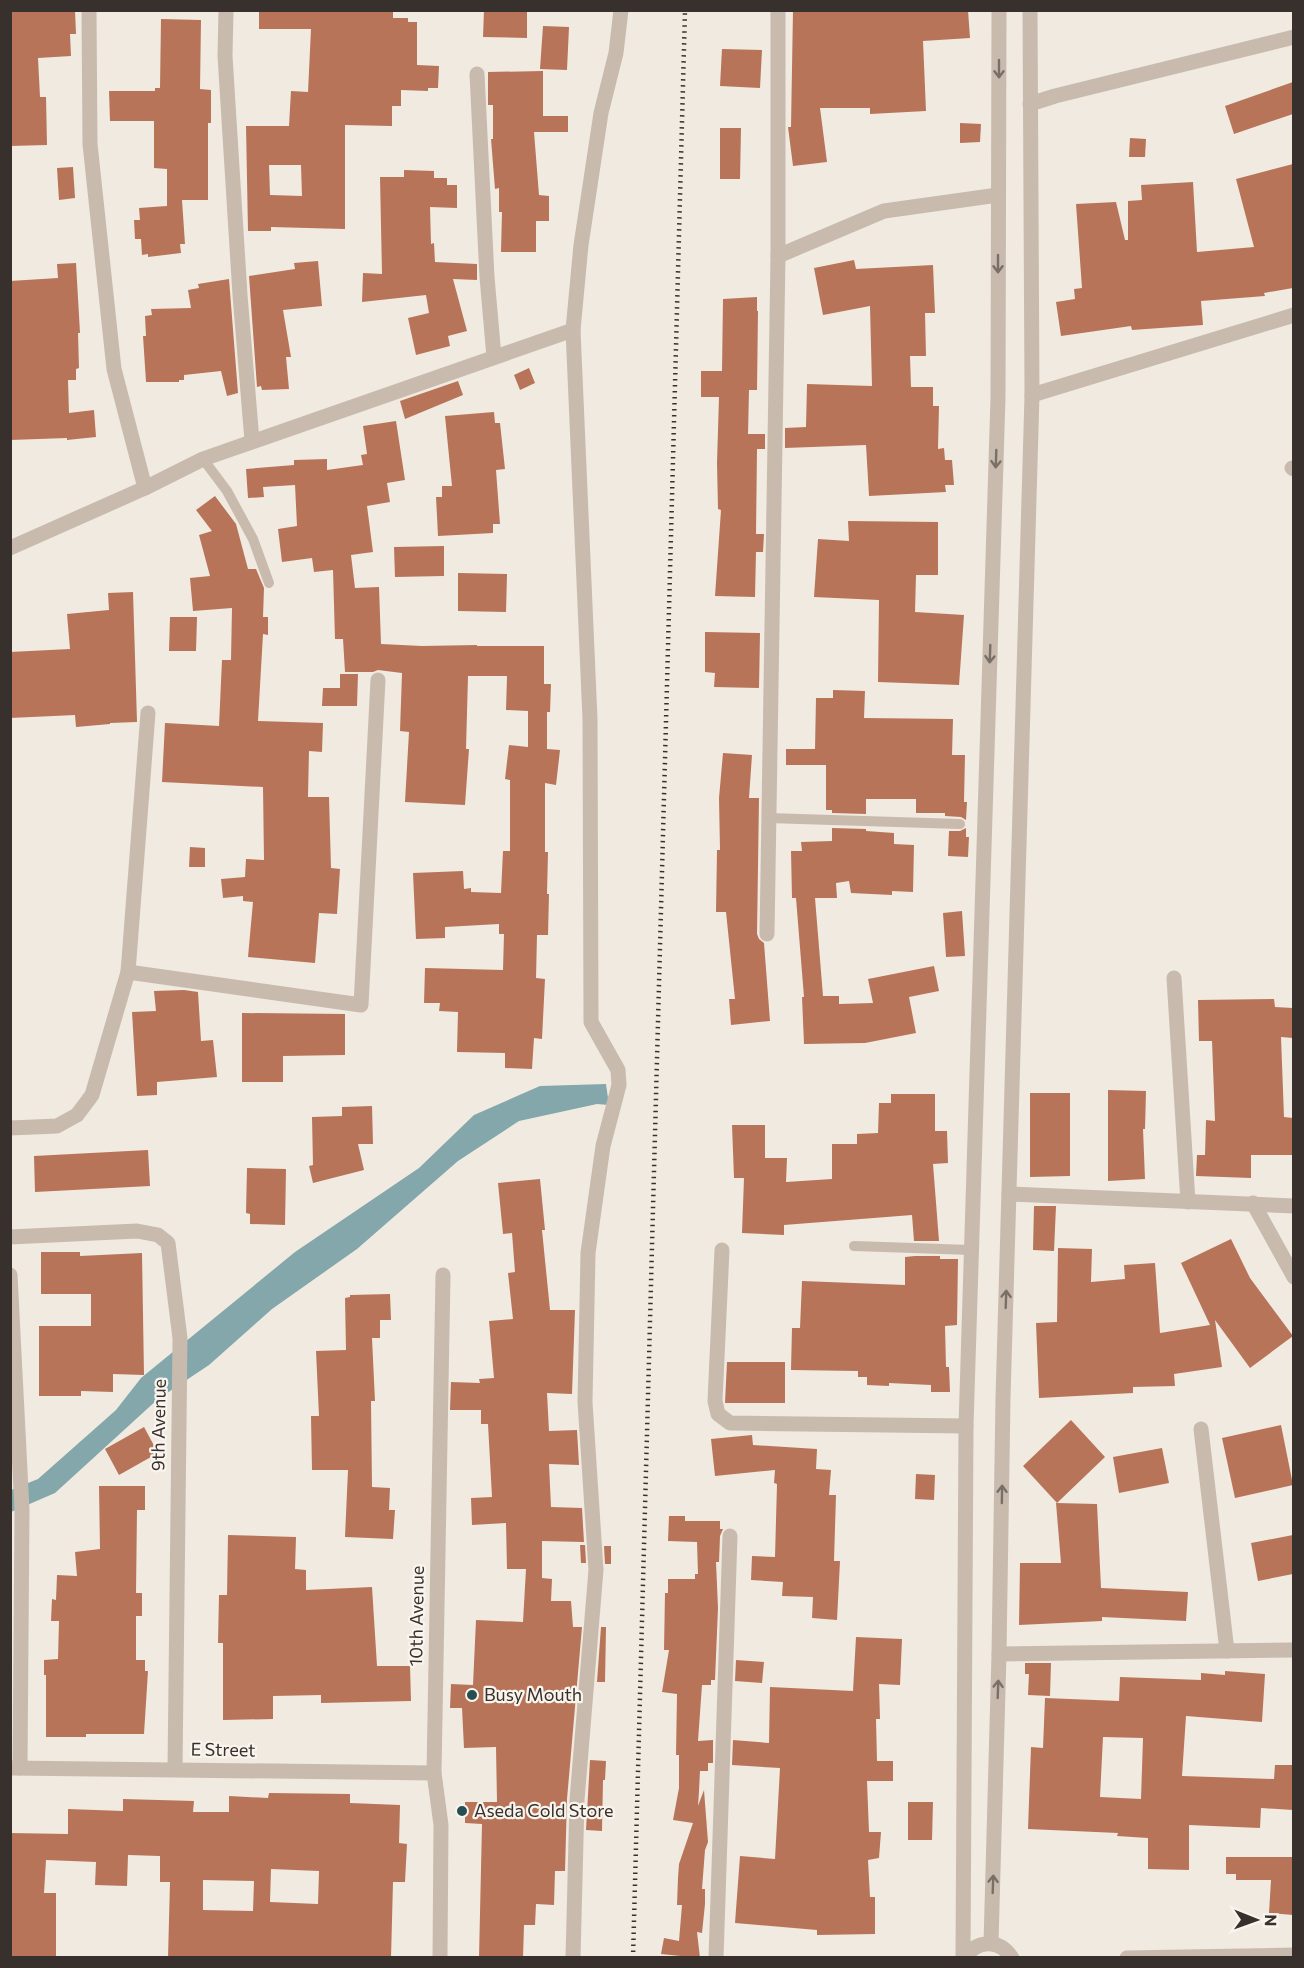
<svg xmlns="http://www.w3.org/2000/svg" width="1304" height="1968" font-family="Commissioner,sans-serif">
<rect width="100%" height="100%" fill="#f1eae1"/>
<path fill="#83a7ab" d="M606 1084 609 1105 597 1104 519 1121 458 1161 357 1249 272 1309 209 1365 158 1399 55 1493 11 1512V1490L38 1479 116 1410 141 1378 295 1252 419 1168 474 1115 540 1086Z"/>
<g fill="#b87458" fill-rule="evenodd">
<path d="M10 10H75L76 34H70L71 56 38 58 40 97H46L47 145 10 146Z"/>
<path d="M259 10H393V18H408V22H417V65L439 66 438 88H428V91L401 90V106H392V126L345 125V229L271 227V231H248L246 126H289L291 91 308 92 311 29H259ZM269 165H301L302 196 270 195Z"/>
<path d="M484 10H527V38L483 37Z"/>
<path d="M793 10H968L970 38 923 41 926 111 870 114V108H820L827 162 793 166 788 127H791Z"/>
<path d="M161 19 201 20 200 89 211 90V123H208V200H182L185 244H180L181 253 148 257V254L142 255 141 239H135L134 220H140L139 208 167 206V169L154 168V121H110L109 91H155V88H160Z"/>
<path d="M543 26 569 27 567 70 540 69Z"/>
<path d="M722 49 762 50 760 88 720 86Z"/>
<path d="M543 71V116H568V132H534L539 195 549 196V221H536V252H501L502 212H499V188L495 189 491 139H493V105H488V72Z"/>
<path d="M1293 82V114L1234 134 1225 106Z"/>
<path d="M960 123 981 124 980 142 960 143Z"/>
<path d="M720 128H741L740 179H720Z"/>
<path d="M1130 138 1146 139 1145 157H1129Z"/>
<path d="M1293 164V288L1264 293 1265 296 1201 301 1203 325 1132 330 1131 326 1061 336 1056 302 1075 299 1074 289 1082 288 1076 204 1116 202 1125 240H1128V201L1142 200 1141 185 1193 182 1197 252 1254 247 1236 179Z"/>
<path d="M73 167 75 198 59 200 57 168Z"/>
<path d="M404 170 434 171V178H447V185H457V208L430 207 431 244 434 243 435 262 477 264V280L453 279 467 331 448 336 450 346 416 355 408 318 429 313 426 295 362 302 363 273 382 274 380 177H404Z"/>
<path d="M854 260 856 269 933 265 935 313H925L926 356H910L911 387H933V406H939L938 449 944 448 945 460H952L954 485H945L946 492 869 496 866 445 785 448V428L806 427 807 384 872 386 870 306 823 315 814 268Z"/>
<path d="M318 261 322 306 283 310 291 357H286L289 389 262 390 261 386 257 387 249 276 295 269 294 263Z"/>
<path d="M76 263 80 333H78L79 368 76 369V380H68L69 413 94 410 96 437 67 440V438L10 440V281L58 278 57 264Z"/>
<path d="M229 279 238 393 227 396 221 371 184 375V380H179V382H146L143 336H146L145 316 152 315 151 309 191 308 188 290 199 288 198 284Z"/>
<path d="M757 297V311H758L757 390H749L748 434H765V449H757L756 534H764L763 552H756L755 597 715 596 721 510 718 509 717 463 719 397H701V371H722L723 299Z"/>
<path d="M529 368 535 383 520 390 514 375Z"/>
<path d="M458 381 463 395 405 419 400 401Z"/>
<path d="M494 412 495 423H500L505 469 496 470 500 524H493V533L438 536 436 497H442V486H452L445 416Z"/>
<path d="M396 421 405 480 387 483 390 502 367 506 373 552 351 555 355 588 379 587 381 644 422 646 477 645V646H544V684H551L550 712H547V749L560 750 556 785 545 783V852H548L547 894H549L548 935H537L536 978 545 979 542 1039 534 1038 532 1069 505 1068V1053L457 1052 458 1012 439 1011 440 1003H424L425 968 503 970 504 934H499V924L445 927V938L416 939 413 873 463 871 464 889 471 888V892L501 893 503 851H510V780L505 779 509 745 528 747V711L506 710 507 676H468L466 749H469L465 805 405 802 409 732 400 731 402 673 378 670 373 672H345L343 639H335L333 570 314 572 312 558 282 562 278 529 297 526 295 485 263 487 264 497 248 498 246 469 294 465V460L327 459V470L363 465 361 455 367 454 363 426Z"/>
<path d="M215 496 236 524 248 569H256L264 588 263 617H268V635L263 634 258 721 323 723 322 752 309 751 308 797H329L331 868 340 869 337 914 319 913 315 963 248 957 253 902 243 901V896L223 898 221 879 245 877 246 859 264 860 263 787 162 782 165 723 219 726 222 660H231L232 608 193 611 190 578 210 576 199 535 212 531 196 510Z"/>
<path d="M848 521 938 522V575H916L915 612 964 615 959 685 878 682 879 600 814 597 818 539 849 541Z"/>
<path d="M444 546V576L395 577 394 547Z"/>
<path d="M458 573 507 574 506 612 458 611Z"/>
<path d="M133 592 137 722 110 723V724L76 727 75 715 10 718V652L70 649 67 614 109 610 108 593Z"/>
<path d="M170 617H197L196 651H169Z"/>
<path d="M705 632 760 633 759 688 714 687 715 673 705 672Z"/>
<path d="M340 674H358L357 706H322L323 688H340Z"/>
<path d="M833 690 865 691 864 718 953 719 952 755H965L964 802H967L966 820 961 817 945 816V813H916V799H866V814L832 813V810H826V765H786V749H815L816 698H833Z"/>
<path d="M723 753 752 755 749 798H759L757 934 759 939 764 943 770 1021 731 1025 729 999H735L726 912H716L717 850H720L719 798Z"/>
<path d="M832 828 866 829V831L894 833V844L914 845 913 892 892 891V895L851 893 849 881 836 883 837 898H815L823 996H839V1004L873 1003 868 979 934 966 939 991 909 997 916 1033 865 1043 804 1044 802 997H804L796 898H792L791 851H802L801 842 832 841Z"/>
<path d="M966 828V837H969L968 857 948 856 949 831H960Z"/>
<path d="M190 847 205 848V867H189Z"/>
<path d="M962 911 965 956 946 957 943 913Z"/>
<path d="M184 990 198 992 201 1041 213 1040 217 1077 157 1082V1095L137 1096 132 1012 156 1011 154 991Z"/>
<path d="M1274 999 1275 1007 1293 1008V1038L1281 1037 1284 1117 1293 1118V1155H1251V1178L1196 1176 1197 1155H1205L1206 1120 1215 1121 1212 1041H1199L1198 1000Z"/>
<path d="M242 1013 345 1014V1055L283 1056V1082H242Z"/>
<path d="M1108 1090 1146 1091 1145 1129H1143L1145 1179 1108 1181Z"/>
<path d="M1030 1093H1070V1176L1030 1177Z"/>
<path d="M891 1094H935V1131H947L948 1163 933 1164 939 1241H914L912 1215 784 1225V1235L742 1233 744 1178H734L732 1125H765V1158H787L786 1182 832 1179V1144H857V1134L878 1133 879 1103H891Z"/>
<path d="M372 1106 373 1144H358L364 1170 313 1183 309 1166 313 1165 312 1117 342 1116V1107Z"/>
<path d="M148 1150 150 1186 35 1192 34 1156Z"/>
<path d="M247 1168 286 1169 285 1225 250 1224V1214L246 1213Z"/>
<path d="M540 1179 545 1230H542L550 1310H575L572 1394 547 1393 549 1431 577 1430 579 1465 549 1464 551 1507 582 1508 584 1542 542 1541V1578L552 1579 551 1601H571L573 1627H582L567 1799 565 1871H555L554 1905 536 1904 535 1925H524L523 1958H479L482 1824 465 1823V1802H497L496 1747 464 1748 462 1708H450L451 1684 473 1685 476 1620 523 1622 526 1569H507L506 1523 472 1525 471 1498 492 1497 488 1424H481V1410H450L451 1382 480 1383 479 1379 494 1378 489 1321 513 1319 508 1273 515 1272 512 1233 503 1234 498 1183Z"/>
<path d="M1034 1206H1056L1054 1251 1033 1250Z"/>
<path d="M1231 1239 1250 1278 1293 1336 1250 1368 1215 1320 1222 1367 1174 1374 1175 1386 1133 1387V1393L1039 1398 1036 1323 1057 1322 1058 1248 1092 1249 1091 1282 1125 1279 1124 1265 1155 1263 1160 1333 1210 1325 1181 1263Z"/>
<path d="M41 1252H80V1256L142 1253 144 1375 113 1374V1392L81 1391V1396H39V1326H91V1294H41Z"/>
<path d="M915 1256H940V1259H958L957 1325 945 1326 946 1367H949L950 1392H931V1385L889 1383V1386L867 1385V1377H858V1371L791 1370 792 1328H800L802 1281 905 1285V1257Z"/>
<path d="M390 1294 391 1320H380V1338H372L375 1401H371L372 1487 390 1488 389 1510H395L393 1539 345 1537 348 1470H312L311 1416H319L316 1351 346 1350 345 1298 350 1297V1295Z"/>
<path d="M727 1362H785V1403H725Z"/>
<path d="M1071 1420 1105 1457 1057 1503 1023 1466Z"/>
<path d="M1281 1425 1293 1485 1235 1498 1222 1438Z"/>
<path d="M144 1427 158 1453 119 1475 105 1449Z"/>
<path d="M752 1435 753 1445 817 1449 816 1469 831 1470 829 1495H836L834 1561H840L837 1620 812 1618 813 1597 782 1596 783 1582 751 1580 752 1556 775 1557 777 1484 774 1483 775 1470 715 1476 711 1439Z"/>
<path d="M1162 1448 1169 1483 1119 1493 1113 1457Z"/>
<path d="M916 1474 935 1475 934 1500 915 1499Z"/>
<path d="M99 1486H145V1510H137L136 1593H142V1616H136V1660H145V1671H148L144 1734H86V1737H46V1675H44V1660L58 1659 59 1621H51L52 1599 56 1600 57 1575 77 1576 75 1552 100 1549Z"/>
<path d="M1056 1503 1097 1504 1101 1588 1188 1592 1186 1621 1102 1617V1621L1019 1625 1020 1563H1061Z"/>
<path d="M669 1516H685V1521H720V1529H723L720 1536 719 1562H716L718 1608 715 1680H711V1685H702L698 1741 713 1740V1763H708V1771H700L699 1791 698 1806 704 1790 708 1842 705 1850 702 1889H705V1904L702 1933 697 1932 700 1958 661 1954 664 1938 679 1941 682 1905H677L678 1878 679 1864 693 1823 673 1820 679 1788V1755H676L677 1694 662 1692 669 1650H664L665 1593H668V1579H695V1574H698L697 1542 668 1541Z"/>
<path d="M228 1535 296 1537 295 1569 306 1570V1590L372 1587 377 1666H410L411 1701 321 1703V1695L273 1696V1719L223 1720V1643H218L219 1595H227Z"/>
<path d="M1293 1535V1574L1258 1581 1251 1543Z"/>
<path d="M580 1545H585L586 1563H581Z"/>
<path d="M604 1546H611V1564H605Z"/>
<path d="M601 1627H606L605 1682H597Z"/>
<path d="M856 1637 902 1639 900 1685 879 1684 880 1719H876L877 1761H893V1781H867L869 1832H881L879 1858 868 1860 870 1897H875V1934L817 1935V1930L735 1923 740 1856 775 1859 780 1768 732 1765 733 1740 769 1743 770 1687 853 1691Z"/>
<path d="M736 1660 764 1662 762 1683 735 1681Z"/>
<path d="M1025 1663H1051L1050 1696 1028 1695 1029 1674H1025Z"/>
<path d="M1225 1671 1265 1674 1262 1722 1186 1716 1182 1776 1274 1779 1275 1765H1293V1810L1261 1808 1260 1828 1189 1825V1870L1148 1869V1838L1117 1836 1118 1833 1028 1829 1031 1747 1043 1748 1045 1698 1119 1701 1120 1677 1201 1680V1673L1225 1675ZM1103 1737 1143 1738 1141 1799 1100 1797Z"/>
<path d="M590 1760 606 1761 605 1780H603L602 1831 586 1830Z"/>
<path d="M269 1793 350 1794V1803L400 1805 399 1843 407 1844 405 1882H393L391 1958H168L170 1882H160V1856L128 1855 127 1886 95 1885 96 1862 46 1860 44 1893H56V1958H10V1833L68 1834V1809L123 1811V1799L194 1801 193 1812H229V1796L268 1798ZM271 1869 319 1871 318 1904 270 1902ZM203 1880 254 1881 253 1911 203 1910Z"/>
<path d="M908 1802H933L932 1840H908Z"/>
<path d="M1226 1857H1293V1915L1269 1913 1271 1880H1236V1874H1226Z"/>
</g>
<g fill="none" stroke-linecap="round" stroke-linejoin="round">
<g stroke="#c8bbae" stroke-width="10">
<path d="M203 459 227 491 253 539 269 583"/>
<path d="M768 818 960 824"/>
<path d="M854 1246 971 1250"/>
</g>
<g stroke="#c8bbae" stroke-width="15">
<path d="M89 10 90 144 114 369 145 488"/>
<path d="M226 10 225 56 240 295 252 441"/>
<path d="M477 74 487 277 494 357"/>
<path d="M1030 104 1055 96 1294 37"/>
<path d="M778 256 884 211 998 195"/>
<path d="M1032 395 1294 315"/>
<path d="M1292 468 1294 469"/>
<path d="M10 548 145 488 203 459 573 330"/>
<path d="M767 934 778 256V10"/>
<path d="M128 972 361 1005 378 680"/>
<path d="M1174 978 1188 1202"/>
<path d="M10 1128 57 1126 77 1115 92 1095 128 972 148 713"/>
<path d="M1009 1194 1294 1206"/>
<path d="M1253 1203 1294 1277"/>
<path d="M10 1237 137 1231 158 1235 168 1243 180 1338 175 1769"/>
<path d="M722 1250 715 1401 718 1414 730 1423 966 1426"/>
<path d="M10 1275 22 1510 20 1768"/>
<path d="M1201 1429 1227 1651"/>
<path d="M999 1654 1294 1650"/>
<path d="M11 1768 434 1773"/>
<path d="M991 1943 999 1654 1003 1398 1032 395 1030 10"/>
<path d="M440 1958 441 1825 434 1773 443 1275"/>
<path d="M573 1958 577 1800 596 1570 585 1402 588 1253 603 1146 619 1085 618 1070 591 1022 590 719 573 330 581 245 601 113 616 53 621 10"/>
<path d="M716 1958 730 1536"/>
<path d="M963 1958 966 1426 998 398 999 10"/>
<path d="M964 1958C977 1940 999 1938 1012 1958"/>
<path d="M1127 1958 1294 1955"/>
</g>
<path stroke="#37302c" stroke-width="4.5" stroke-dasharray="1.5 4.5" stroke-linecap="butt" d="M633 1958 685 10"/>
</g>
<defs><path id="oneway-shaft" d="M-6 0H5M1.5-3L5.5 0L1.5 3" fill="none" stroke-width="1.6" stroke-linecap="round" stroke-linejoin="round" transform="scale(1.5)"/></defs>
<g stroke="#786f66">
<use href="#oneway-shaft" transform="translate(999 69) rotate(90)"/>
<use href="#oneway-shaft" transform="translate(998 264) rotate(90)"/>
<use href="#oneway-shaft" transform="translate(996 459) rotate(92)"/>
<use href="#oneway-shaft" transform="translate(990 654) rotate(92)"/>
<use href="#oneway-shaft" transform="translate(1006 1299) rotate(-88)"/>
<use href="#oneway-shaft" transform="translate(1002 1494) rotate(-89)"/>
<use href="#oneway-shaft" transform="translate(998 1689) rotate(-88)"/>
<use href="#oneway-shaft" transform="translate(993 1884) rotate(-88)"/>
</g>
<g fill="#264f54" stroke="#f9f4ed" stroke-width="2">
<circle cx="472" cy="1695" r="6"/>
<circle cx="462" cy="1811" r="6"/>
</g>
<g text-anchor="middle" stroke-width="4.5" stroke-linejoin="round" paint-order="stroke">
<g font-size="18" fill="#37302c" stroke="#f9f4ed">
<text transform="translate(159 1425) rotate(-89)" y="6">9th Avenue</text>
<text transform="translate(417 1616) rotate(-89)" y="6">10th Avenue</text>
<text transform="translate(223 1750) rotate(1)" y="6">E Street</text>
</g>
<g font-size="18" fill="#37302c" stroke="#f9f4ed" text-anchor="start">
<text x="484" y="1701">Busy Mouth</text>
<text x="474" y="1817">Aseda Cold Store</text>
</g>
</g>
<rect width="1304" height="1968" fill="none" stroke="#37302c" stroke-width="24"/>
<g transform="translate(1256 1920) rotate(91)" stroke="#f9f4ed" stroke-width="4.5" paint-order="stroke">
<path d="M0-4.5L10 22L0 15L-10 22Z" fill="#37302c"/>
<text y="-9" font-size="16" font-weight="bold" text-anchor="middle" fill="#37302c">N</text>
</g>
</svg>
